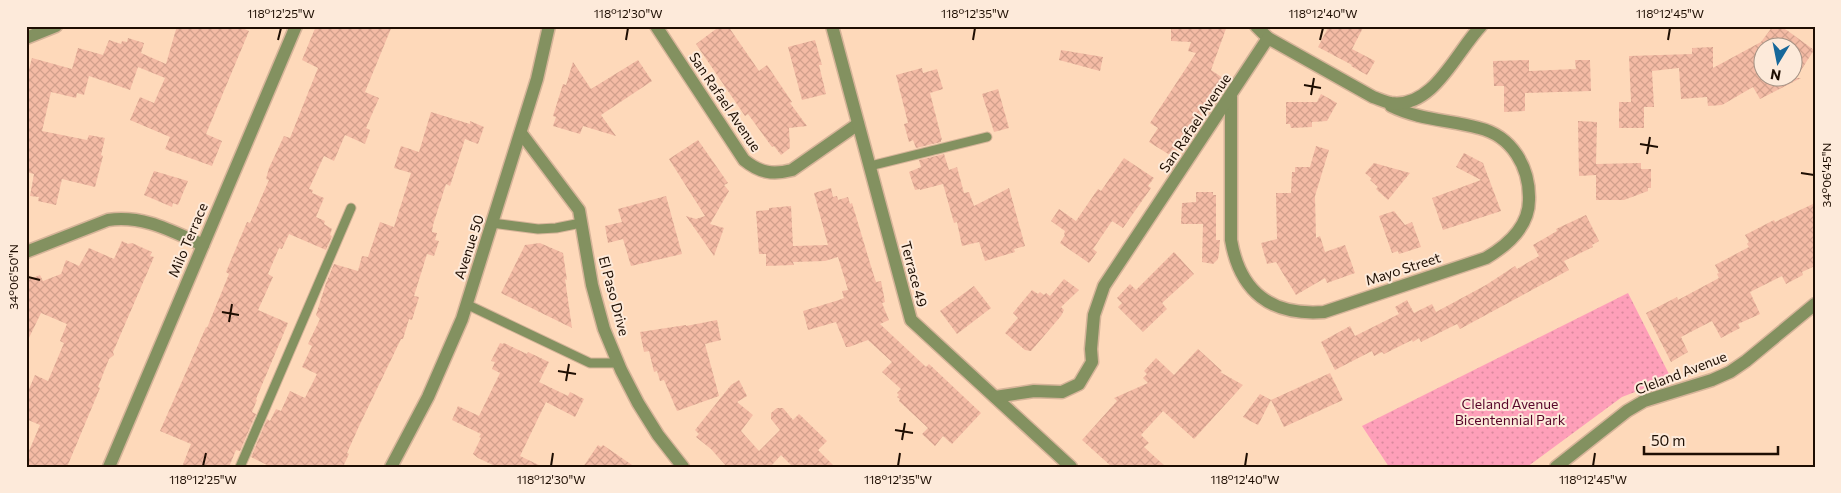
<svg xmlns="http://www.w3.org/2000/svg" width="1841" height="493" font-family="Commissioner,sans-serif">
<defs>
<pattern id="park-dots" width="8" height="8" patternUnits="userSpaceOnUse" patternTransform="scale(1.25)"><rect width="8" height="8" fill="#fe9fb9"/><path d="M2 2h.1M6 6h.1" fill="none" stroke="#d9889d" stroke-width="1.8" stroke-linecap="round"/></pattern>
<pattern id="building-cross-hatch" width="8" height="8" patternUnits="userSpaceOnUse" patternTransform="scale(1.25)"><rect width="8" height="8" fill="#f4bba5"/><path d="M0 0l8 8M0 8l8-8" fill="none" stroke="#d1a08c"/></pattern>
</defs>
<rect width="100%" height="100%" fill="#fed9ba"/>
<path fill="url(#park-dots)" d="M1628 293 1671 378 1622 397 1527 467H1389L1362 426Z"/>
<g fill="url(#building-cross-hatch)" fill-rule="evenodd">
<path d="M177 26H238L249 31 206 134 222 141 212 166 165 149 170 137 130 120 140 97 154 103 165 78 138 67 130 90 89 76 84 95 77 93 76 98 51 92 42 131 87 140 89 135 105 138 101 155 103 156 95 187 62 179 56 205 38 201 39 197 30 196 34 174 26 172V81L32 58 72 69 78 48 103 55 109 40 121 44 122 41 127 42 128 38 144 43 141 53 166 64Z"/>
<path d="M316 26H392L365 92 379 98 366 128 370 130 365 144 345 135 334 161 324 156 309 189 313 190 312 193 324 198 316 217 325 221 324 224 332 229 330 235 332 236 326 250 289 234 282 249 279 248 268 274 273 277 258 310 288 323 256 399 257 400 252 412 256 414 240 451 236 450 229 467H182L191 444 160 431 206 327 207 328 229 274 226 272 247 222 250 223 269 180 266 179 269 168 284 136 290 138 318 68 302 60Z"/>
<path d="M720 26H728L759 71 767 65 792 102 790 103 807 126 789 128 790 148 781 155 774 146 772 147 748 114 745 116 696 44Z"/>
<path d="M1171 26H1227L1211 70 1226 80 1190 133 1188 132 1173 157 1149 142 1158 128 1150 123 1196 53 1188 51 1191 42 1171 41Z"/>
<path d="M1329 26H1364L1352 49 1375 61 1367 75 1351 66 1352 65 1318 47Z"/>
<path d="M1773 26H1780L1788 31 1814 50 1796 78H1801L1760 99 1753 87 1722 105 1708 106 1707 97 1681 99 1679 68 1652 71 1654 107H1644V128H1619V102H1631L1629 56 1692 54V48L1713 47V68L1761 42ZM1764 48H1794V78H1764Z"/>
<path d="M815 40 822 65H819L826 94 802 100 788 47Z"/>
<path d="M1061 50 1103 57 1100 71 1059 60Z"/>
<path d="M638 60 652 81 601 115 616 136 583 126 580 134 553 126 556 117 553 116 563 84 566 85 573 62 591 89Z"/>
<path d="M1529 60V71L1576 69 1575 60H1590L1591 91 1525 93V111L1504 112V86H1494L1493 61Z"/>
<path d="M922 68 923 73 937 69 943 89 930 93 942 140H941V142L916 148 913 140 909 142 904 124 908 123 896 75Z"/>
<path d="M998 89 1009 128 994 132 982 94Z"/>
<path d="M1321 94 1337 103 1327 121 1312 122V127L1291 128 1290 124H1286V102H1317Z"/>
<path d="M431 112 470 124V121L484 127 478 144 465 139 450 186 446 184 433 225 432 232 437 233 435 240 439 241 434 256 427 254 414 296 419 297 412 320 409 319 403 339H401L360 424 347 453 349 454 343 467H271L251 457 267 419 270 421 276 409 281 411 290 391 305 398 317 374 302 367 312 346 308 344 320 319 316 315 326 283 334 264 358 271 362 256 368 257 380 222 394 227 411 173 394 168 401 146 419 152Z"/>
<path d="M1578 121 1597 122 1596 164 1641 163V169H1651V188H1648V191L1624 200H1596V167V175L1579 176Z"/>
<path d="M698 140 728 183 724 185 729 191 710 224 724 228 714 256 686 216 696 219 705 216 669 159Z"/>
<path d="M1316 146 1329 150 1315 196 1316 238 1320 236 1325 252 1345 245 1355 273 1327 283 1325 278 1296 295 1276 262 1267 264 1261 243 1277 239 1276 193H1291L1292 172H1295V167H1310Z"/>
<path d="M1464 153 1483 163 1501 211 1443 230 1432 198 1481 180 1456 167Z"/>
<path d="M944 154 949 170 957 167 964 193 969 192 974 206 1009 188 1025 246 1014 249 1015 252 985 261 979 242 962 246 957 222 954 223 943 184 920 190V189L915 190 909 172 921 167 919 160Z"/>
<path d="M1124 158 1154 178 1148 186 1151 188 1123 228 1112 221 1093 249 1097 252 1089 263 1060 243 1065 235 1064 234 1065 231 1051 221 1059 209 1076 221 1098 189 1101 191Z"/>
<path d="M1374 163 1410 173 1388 200 1376 189 1378 187 1370 180 1372 179 1365 173Z"/>
<path d="M154 171 188 181 178 205 173 203 172 207 144 195Z"/>
<path d="M831 188 833 197 837 196 838 200 848 197 850 204 852 203 873 273 876 282 881 281 885 302 882 303 889 320 880 324 926 367 929 364 981 413 952 444 943 436 935 446 922 434 928 428 899 401 900 399 897 397 899 395 897 393 901 389 882 372 892 362 868 340 849 347H846L836 322 808 330 803 311 839 300 844 298 842 291 848 290 838 257 825 261 793 262 794 265 766 266V254H759L756 211 769 210V208L791 206 793 246 828 245 814 193Z"/>
<path d="M1196 192H1213V195H1216V240H1220L1219 253 1218 259 1213 264 1202 262 1203 224H1181L1182 203 1196 202Z"/>
<path d="M666 196 682 254 631 266 623 239 608 243 605 226 622 222 618 209Z"/>
<path d="M1815 203V266L1802 272 1803 275 1786 284 1782 276 1750 292 1760 314 1738 324 1740 328 1721 338 1712 321 1681 337 1688 352 1671 362 1646 313 1677 297 1678 300 1719 278 1717 274 1719 273 1715 265 1749 247 1747 244 1749 242 1745 235 1774 220 1775 222Z"/>
<path d="M1394 211 1405 225 1412 222 1421 247 1399 254 1398 251 1392 253 1379 216Z"/>
<path d="M1586 215 1599 241 1592 245 1593 247 1564 261 1569 270 1460 329 1457 324 1421 342 1419 338 1413 342 1412 340 1384 354 1382 352 1374 356 1372 351 1335 370 1321 342 1350 326 1355 336 1399 314 1395 307 1407 300 1414 313 1432 304 1436 312 1486 285 1515 266 1517 269 1539 256 1533 245 1557 231 1556 229Z"/>
<path d="M122 241 128 244 132 243 152 252 150 256 154 257 113 352 114 355 109 359 98 387 100 388 67 467H26V458L40 425 26 419V396L35 375 48 381 64 343 60 341 67 324 41 313 26 344V281L40 275 43 281 61 274 66 260 79 266 89 248 114 259Z"/>
<path d="M540 243 563 253 567 280 565 279 572 328 501 293 525 245Z"/>
<path d="M1174 252 1194 274 1162 303 1167 309 1143 332 1118 307 1122 303 1117 298 1130 284 1136 290Z"/>
<path d="M1064 279 1079 290 1061 307 1064 310 1061 316 1031 351 1025 350 1005 333 1018 318 1013 313 1032 290 1038 294 1040 292 1044 295 1046 293 1050 296Z"/>
<path d="M974 286 991 308 957 334 940 311Z"/>
<path d="M717 320 721 340 705 344 719 396 677 411 664 380 660 381 657 371 654 372 649 351 644 352 640 332 686 325V326Z"/>
<path d="M500 343 503 344 504 343 527 354 528 352 549 362 539 382 568 396 570 392 584 399 575 417 546 402 520 456 543 467H497L478 458 473 454 481 438 479 437 481 434 452 420 458 406 479 416 500 373 492 369 495 362 491 361Z"/>
<path d="M1198 349 1222 371 1220 372 1243 385 1194 439 1163 411 1141 435 1149 443 1144 447 1166 467H1112L1082 440 1117 401 1114 398 1148 383 1143 378 1147 374 1144 371 1156 358 1174 375Z"/>
<path d="M1330 373 1343 400 1284 427 1271 400Z"/>
<path d="M739 380 747 396 737 402 753 415 741 431 759 451 780 430 771 419V413L777 408H783L793 420 799 414 827 441 818 450 835 467H793L781 455 772 465 773 467H727L711 449 696 437 699 434 695 430 731 385Z"/>
<path d="M1260 394 1271 400 1258 425 1243 417Z"/>
<path d="M598 445 601 447 603 445 635 467H583Z"/>
</g>
<g fill="none" stroke-linecap="round" stroke-linejoin="round">
<defs>
<g id="service">
<path d="M870 166 987 137"/>
<path d="M492 223 538 229 556 228 581 223"/>
<path d="M466 304 590 363H618"/>
<path d="M240 467 351 208"/>
</g>
<g id="minor">
<path d="M656 26 744 160C760 173 773 175 792 170L858 124"/>
<path d="M832 26 911 320 1071 467"/>
<path d="M1256 26 1268 38"/>
<path d="M26 38 56 26"/>
<path d="M1231 97V240C1240 292 1271 316 1324 312L1486 258C1508 245 1529 227 1529 200 1530 167 1512 136 1479 128 1450 120 1419 120 1391 106"/>
<path d="M26 252 108 220C144 215 171 231 203 245"/>
<path d="M995 397 1034 391 1062 392 1079 384 1092 362 1091 349 1094 315 1104 286 1268 38 1373 97C1379 99 1385 102 1391 103 1433 109 1456 52 1481 26"/>
<path d="M109 467 296 26"/>
<path d="M1556 467 1627 411 1644 401 1712 380 1730 372 1746 361 1815 304"/>
</g>
<g id="tertiary">
<path d="M521 133 579 210 592 285 604 329 621 370 638 403 658 435 683 467"/>
<path d="M391 467 428 397 462 319 537 79 549 26"/>
</g>
</defs>
<use href="#service" stroke="#d6b499" stroke-width="11"/>
<use href="#minor" stroke="#d6b499" stroke-width="15"/>
<use href="#tertiary" stroke="#d6b499" stroke-width="15"/>
<use href="#service" stroke="#839160" stroke-width="9"/>
<use href="#minor" stroke="#839160" stroke-width="12"/>
<use href="#tertiary" stroke="#839160" stroke-width="12"/>
</g>
<path fill="none" stroke="#1e0e02" stroke-width="2" d="M278 40 281 28M626 40 628 28M973 40 975 28M1320 40 1323 28M1668 40 1670 28M1304 85 1321 88M1311 95 1314 78M1640 144 1658 147M1647 154 1650 137M1801 173 1814 175M28 277 40 280M222 312 239 315M229 322 232 304M558 371 576 374M566 381 569 364M895 430 913 433M902 440 905 423M203 466 206 453M551 466 553 453M898 466 900 453M1245 466 1247 453M1593 466 1595 453"/>
<g text-anchor="middle" stroke-width="4" stroke-linejoin="round" paint-order="stroke">
<g font-size="14" fill="#1e0e02" stroke="#fdeada">
<text transform="translate(725 102) rotate(56)" y="5">San Rafael Avenue</text>
<text transform="translate(1195 123) rotate(-56)" y="5">San Rafael Avenue</text>
<text transform="translate(188 240) rotate(-67)" y="5">Milo Terrace</text>
<text transform="translate(469 247) rotate(-72)" y="5">Avenue 50</text>
<text transform="translate(1403 269) rotate(-18)" y="5">Mayo Street</text>
<text transform="translate(914 274) rotate(75)" y="5">Terrace 49</text>
<text transform="translate(614 296) rotate(75)" y="5">El Paso Drive</text>
<text transform="translate(1681 373) rotate(-21)" y="5">Cleland Avenue</text>
</g>
<g font-size="14" fill="#58062a" stroke="#fdeada">
<text x="1510" y="409">Cleland Avenue<tspan x="1510" dy="16">Bicentennial Park</tspan></text>
</g>
</g>
<rect width="1841" height="493" fill="none" stroke="#fdeada" stroke-width="55"/>
<g transform="translate(1778 62) rotate(190)"><circle r="24" fill="#fdeada" stroke="#a49284"/>
<path d="M0-4L9 19L0 12L-9 19Z" fill="#17689a"/>
<text y="-8" font-size="14" font-weight="bold" text-anchor="middle" fill="#1e0e02">N</text>
</g>
<path d="M1644 446v8h134v-8" fill="none" stroke="#1e0e02" stroke-width="2.5"/>
<text x="1651" y="446" font-size="15" fill="#1e0e02" stroke="#fdeada" stroke-width="4" paint-order="stroke">50 m</text>
<rect x="28" y="28" width="1786" height="438" fill="none" stroke="#1e0e02" stroke-width="2"/>
<g font-size="12" text-anchor="middle" fill="#1e0e02">
<text x="281" y="18">118°12'25"W</text>
<text x="628" y="18">118°12'30"W</text>
<text x="975" y="18">118°12'35"W</text>
<text x="1323" y="18">118°12'40"W</text>
<text x="1670" y="18">118°12'45"W</text>
<text transform="translate(1827 175) rotate(-90)" y="4">34°06'45"N</text>
<text transform="translate(14 277) rotate(-90)" y="4">34°06'50"N</text>
<text x="203" y="484">118°12'25"W</text>
<text x="551" y="484">118°12'30"W</text>
<text x="898" y="484">118°12'35"W</text>
<text x="1245" y="484">118°12'40"W</text>
<text x="1593" y="484">118°12'45"W</text>
</g>
</svg>
